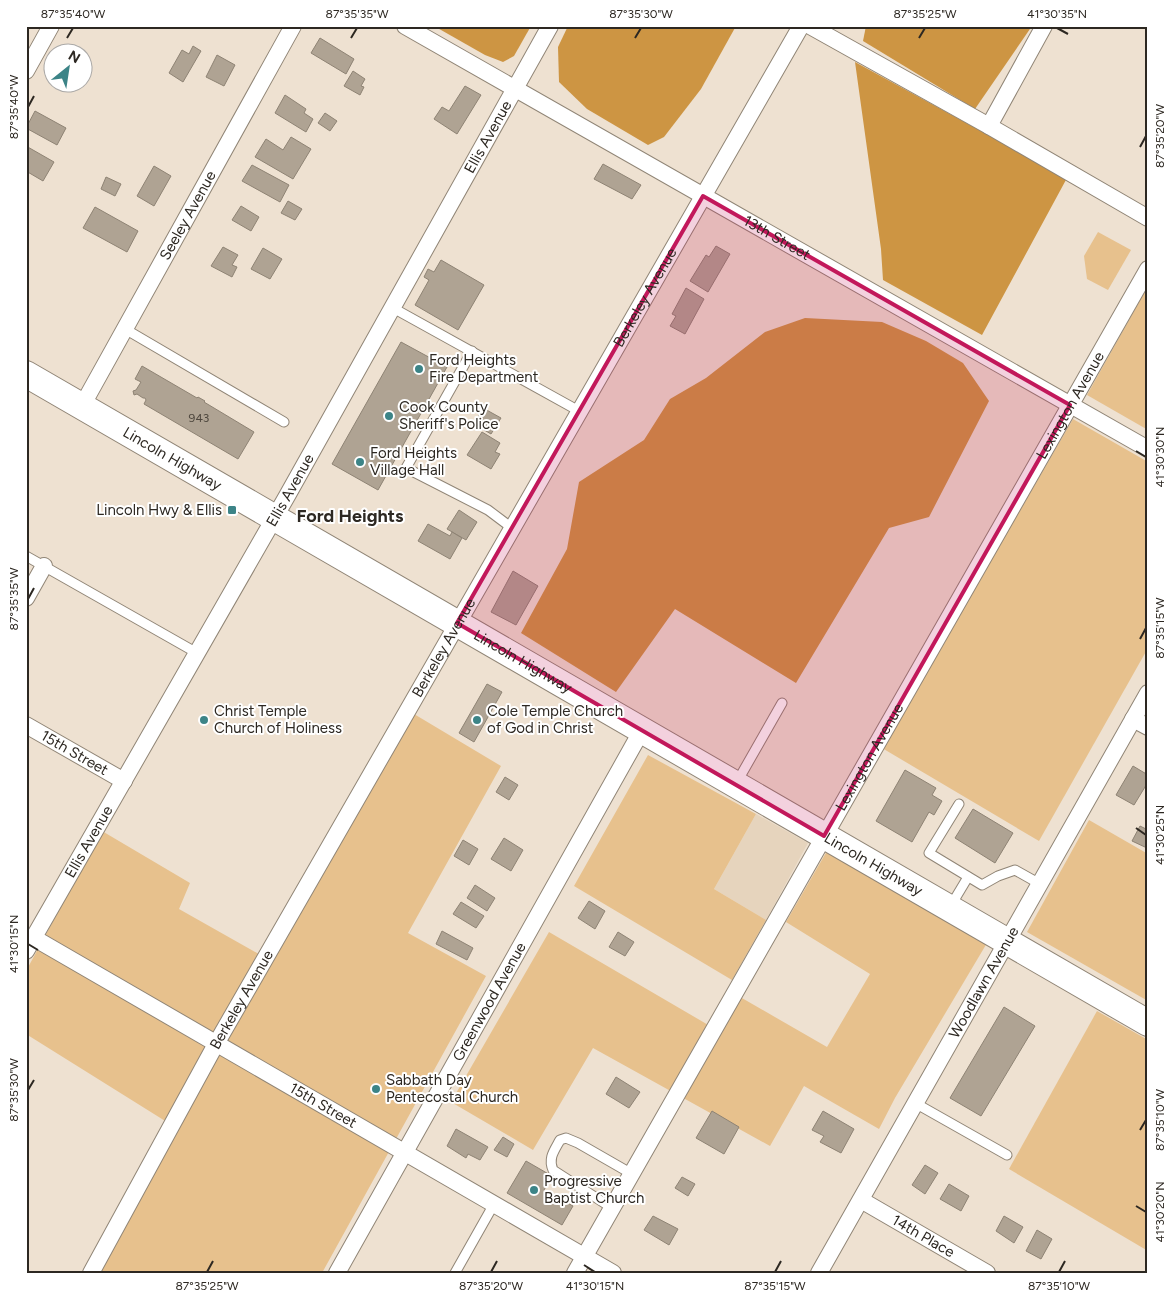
<svg xmlns="http://www.w3.org/2000/svg" width="1174" height="1299" font-family="Figtree,sans-serif">
<rect width="100%" height="100%" fill="#eee1d1"/>
<path fill="#e6d4bd" d="M756 814 808 843 766 920 714 889Z"/>
<g fill="#e7c18d">
<path d="M1098 232 1131 250 1108 290 1087 279 1084 256Z"/>
<path d="M1148 286V430L1087 395Z"/>
<path d="M1073 419 1148 462V648L1039 841 882 748Z"/>
<path d="M414 714 501 766 408 933 486 976 322 1273H99L178 1129 26 1034V971L102 831 190 883 179 909 273 962Z"/>
<path d="M648 755 756 814 714 889 766 920 732 980 574 886Z"/>
<path d="M1089 820 1148 854V1001L1027 932Z"/>
<path d="M827 851 987 943 895 1098 879 1129 804 1086 770 1146 593 1048 533 1150 451 1102 549 932 710 1026 728 990 827 1047 870 974 786 922Z"/>
<path d="M1097 1011 1148 1040V1251L1009 1169Z"/>
</g>
<g fill="#cd9543">
<path d="M434 26H531L514 56 503 62 485 55Z"/>
<path d="M568 26H736L701 89 664 137 648 145 587 109 559 82 558 47Z"/>
<path d="M866 26H1032L975 109 863 41Z"/>
<path d="M855 62 1067 178 982 335 883 280 881 249Z"/>
<path d="M805 318 882 322 926 341 963 363 989 401 929 517 889 528 796 683 675 609 616 692 521 633 567 549 579 482 644 440 670 399 706 378 765 332Z"/>
</g>
<g fill="#afa393" stroke="#8e8374">
<path d="M320 38 354 59 346 74 311 53Z"/>
<path d="M193 46 201 51 183 82 169 73 182 50 189 54Z"/>
<path d="M217 55 235 65 224 86 206 77Z"/>
<path d="M353 71 365 79 361 86 364 87 360 95 344 86Z"/>
<path d="M465 86 481 95 457 134 434 119 442 107 449 111Z"/>
<path d="M285 95 306 109 304 113 313 119 306 132 275 113Z"/>
<path d="M35 111 66 128 57 145 26 128Z"/>
<path d="M325 113 337 121 330 131 318 123Z"/>
<path d="M291 137 311 149 293 179 255 157 266 139 283 150Z"/>
<path d="M26 146 54 162 43 181 26 171Z"/>
<path d="M603 164 641 185 632 199 594 179Z"/>
<path d="M252 165 289 185 280 202 242 181Z"/>
<path d="M154 166 171 176 154 206 137 196Z"/>
<path d="M106 177 121 184 115 196 101 189Z"/>
<path d="M288 201 302 209 295 220 281 213Z"/>
<path d="M241 206 259 217 251 231 232 220Z"/>
<path d="M95 207 138 231 127 252 83 228Z"/>
<path d="M716 246 730 254 708 292 690 281 706 255 709 257Z"/>
<path d="M223 247 238 255 232 265 237 267 232 277 211 266Z"/>
<path d="M263 248 282 259 270 279 251 269Z"/>
<path d="M441 260 484 285 458 330 415 305 429 280 424 277 428 269 434 272Z"/>
<path d="M686 288 704 299 685 334 670 326 676 316 672 314Z"/>
<path d="M401 342 447 367 378 490 332 464Z"/>
<path d="M142 366 197 398 198 397 205 401 204 402 254 432 238 459 144 404 146 400 145 398H143L137 394 134 395 133 391 136 390 141 382 135 379Z"/>
<path d="M483 408 501 418 491 434 474 424Z"/>
<path d="M482 432 500 443 495 452 500 454 491 469 467 455Z"/>
<path d="M459 510 477 522 466 540 447 529Z"/>
<path d="M428 524 450 536 452 532 462 538 450 559 418 541Z"/>
<path d="M513 571 538 586 516 625 491 612Z"/>
<path d="M487 684 502 692 474 742 459 733Z"/>
<path d="M1133 766 1148 775V782L1134 805 1116 795Z"/>
<path d="M905 770 936 788 932 795 942 801 934 815 929 812 912 842 876 821Z"/>
<path d="M505 777 518 785 509 800 496 792Z"/>
<path d="M973 809 1013 833 995 863 955 838Z"/>
<path d="M1140 826 1148 830 1147 848 1132 841Z"/>
<path d="M504 838 523 850 511 871 491 859Z"/>
<path d="M463 840 478 849 469 865 454 856Z"/>
<path d="M475 885 495 898 487 911 467 898Z"/>
<path d="M589 901 605 911 595 929 578 918Z"/>
<path d="M461 902 484 916 476 928 453 914Z"/>
<path d="M442 931 473 948 467 960 436 944Z"/>
<path d="M618 932 634 942 625 956 609 947Z"/>
<path d="M1004 1007 1035 1026 981 1116 950 1098Z"/>
<path d="M616 1077 640 1092 629 1108 606 1094Z"/>
<path d="M712 1111 739 1127 724 1154 696 1138Z"/>
<path d="M823 1111 854 1129 841 1153 820 1142 824 1136 812 1130Z"/>
<path d="M456 1129 488 1147 480 1160 468 1154 466 1158 447 1146Z"/>
<path d="M503 1137 514 1144 507 1157 494 1150Z"/>
<path d="M526 1161 552 1176 544 1190 573 1206 562 1225 507 1193Z"/>
<path d="M925 1165 938 1173 925 1194 912 1185Z"/>
<path d="M682 1177 695 1184 688 1196 675 1188Z"/>
<path d="M949 1184 969 1196 961 1211 940 1199Z"/>
<path d="M653 1216 678 1229 669 1245 644 1230Z"/>
<path d="M1004 1216 1023 1227 1014 1243 996 1231Z"/>
<path d="M1037 1230 1052 1239 1041 1259 1026 1251Z"/>
</g>
<g fill="none" stroke-linecap="round" stroke-linejoin="round">
<defs>
<g id="service">
<path d="M393 308 579 411"/>
<path d="M125 329 284 422"/>
<path d="M472 351 406 468 488 510 512 528"/>
<path d="M26 556 197 653"/>
<path d="M737 782 782 703"/>
<path d="M959 804 929 853 982 885 998 876 1015 870 1040 884"/>
<path d="M950 907 968 877"/>
<path d="M915 1103 1007 1155"/>
<path d="M612 1208 553 1170C548 1158 554 1151 560 1140L566 1138 578 1143 632 1174"/>
<path d="M455 1273 494 1204"/>
</g>
<g id="minor">
<path id="s1" d="M405 26 1148 449"/>
<path d="M810 26 989 126 1148 218"/>
<path d="M26 71 51 26"/>
<path d="M989 126 1044 26"/>
<path id="s2" d="M82 406 293 26"/>
<path d="M26 598 44 566"/>
<path d="M1133 719 1148 727"/>
<path id="s3" d="M26 725 124 781"/>
<path id="s4" d="M34 938 613 1273"/>
<path id="s5" d="M26 951 287 496 550 26"/>
<path id="s6" d="M861 1200 987 1273"/>
<path id="s7" d="M91 1273 216 1044 801 26"/>
<path id="s8" d="M337 1273 642 730"/>
<path id="s9" d="M575 1273 1148 269"/>
<path id="s10" d="M819 1273 1148 693"/>
</g>
<g id="primary">
<path id="s11" d="M26 374 1148 1023"/>
</g>
</defs>
<use href="#service" stroke="#908576" stroke-width="11"/>
<use href="#minor" stroke="#908576" stroke-width="18"/>
<use href="#primary" stroke="#908576" stroke-width="28"/>
<use href="#service" stroke="#fff" stroke-width="9"/>
<use href="#minor" stroke="#fff" stroke-width="16"/>
<use href="#primary" stroke="#fff" stroke-width="26"/>
</g>
<path fill="#c2185b" fill-opacity="0.2" stroke="#c2185b" stroke-width="4" stroke-linejoin="round" d="M703 196 1070 405 824 836 457 623Z"/>
<path fill="none" stroke="#2d2822" stroke-width="2" d="M1057 28 1068 34M67 38 73 28M351 38 357 28M635 38 641 28M919 38 925 28M28 107 34 96M1140 147 1146 136M1136 451 1146 457M28 599 34 588M1140 639 1146 628M1136 828 1146 835M28 944 38 950M28 1090 34 1080M1140 1130 1146 1120M1136 1206 1146 1212M584 1265 595 1272M207 1272 213 1261M491 1272 497 1261M775 1272 781 1261M1059 1272 1065 1261"/>
<g fill="#3c8487" stroke="#fff" stroke-width="2">
<circle cx="419" cy="369" r="5"/>
<circle cx="389" cy="416" r="5"/>
<circle cx="360" cy="462" r="5"/>
<rect x="227" y="505" width="10" height="10" rx="2.5"/>
<circle cx="204" cy="720" r="5"/>
<circle cx="477" cy="720" r="5"/>
<circle cx="376" cy="1089" r="5"/>
<circle cx="534" cy="1190" r="5"/>
</g>
<g text-anchor="middle" stroke-width="4" stroke-linejoin="round" paint-order="stroke">
<g font-size="12" fill="#4e473e">
<text x="199" y="422">943</text>
</g>
<g font-size="15" fill="#2d2822" stroke="#fff">
<text dy="5" stroke="none"><textPath href="#s5" startOffset="936">Ellis Avenue</textPath></text>
<text dy="5" stroke="none"><textPath href="#s2" startOffset="218">Seeley Avenue</textPath></text>
<text dy="5" stroke="none"><textPath href="#s1" startOffset="428">13th Street</textPath></text>
<text dy="5" stroke="none"><textPath href="#s7" startOffset="1122">Berkeley Avenue</textPath></text>
<text dy="5" stroke="none"><textPath href="#s9" startOffset="999">Lexington Avenue</textPath></text>
<text dy="5" stroke="none"><textPath href="#s11" startOffset="169">Lincoln Highway</textPath></text>
<text dy="5" stroke="none"><textPath href="#s5" startOffset="531">Ellis Avenue</textPath></text>
<text dy="5" stroke="none"><textPath href="#s7" startOffset="718">Berkeley Avenue</textPath></text>
<text dy="5" stroke="none"><textPath href="#s11" startOffset="574">Lincoln Highway</textPath></text>
<text dy="5" stroke="none"><textPath href="#s3" startOffset="56">15th Street</textPath></text>
<text dy="5" stroke="none"><textPath href="#s9" startOffset="594">Lexington Avenue</textPath></text>
<text dy="5" stroke="none"><textPath href="#s5" startOffset="126">Ellis Avenue</textPath></text>
<text dy="5" stroke="none"><textPath href="#s11" startOffset="979">Lincoln Highway</textPath></text>
<text dy="5" stroke="none"><textPath href="#s10" startOffset="334">Woodlawn Avenue</textPath></text>
<text dy="5" stroke="none"><textPath href="#s7" startOffset="312">Berkeley Avenue</textPath></text>
<text dy="5" stroke="none"><textPath href="#s8" startOffset="311">Greenwood Avenue</textPath></text>
<text dy="5" stroke="none"><textPath href="#s4" startOffset="334">15th Street</textPath></text>
<text dy="5" stroke="none"><textPath href="#s6" startOffset="72">14th Place</textPath></text>
</g>
<g font-size="15" fill="#2d2822" stroke="#fff" text-anchor="start">
<text x="429" y="365">Ford Heights<tspan x="429" dy="17">Fire Department</tspan></text>
<text x="399" y="412">Cook County<tspan x="399" dy="17">Sheriff's Police</tspan></text>
<text x="370" y="458">Ford Heights<tspan x="370" dy="17">Village Hall</tspan></text>
<text x="222" y="515" text-anchor="end">Lincoln Hwy &amp; Ellis</text>
<text x="214" y="716">Christ Temple<tspan x="214" dy="17">Church of Holiness</tspan></text>
<text x="487" y="716">Cole Temple Church<tspan x="487" dy="17">of God in Christ</tspan></text>
<text x="386" y="1085">Sabbath Day<tspan x="386" dy="17">Pentecostal Church</tspan></text>
<text x="544" y="1186">Progressive<tspan x="544" dy="17">Baptist Church</tspan></text>
</g>
<g font-size="18" font-weight="bold" fill="#2d2822" stroke="#fff">
<text x="350" y="522">Ford Heights</text>
</g>
</g>
<rect width="1174" height="1299" fill="none" stroke="#ffffff" stroke-width="55"/>
<g transform="translate(68 68) rotate(30)"><circle r="24" fill="#ffffff" stroke="#aba9a7"/>
<path d="M0-4L9 19L0 12L-9 19Z" fill="#3c8487"/>
<text y="-8" font-size="14" font-weight="bold" text-anchor="middle" fill="#2d2822">N</text>
</g>
<rect x="28" y="28" width="1118" height="1244" fill="none" stroke="#2d2822" stroke-width="2"/>
<g font-size="12" text-anchor="middle" fill="#2d2822">
<text x="73" y="18">87°35'40"W</text>
<text x="357" y="18">87°35'35"W</text>
<text x="641" y="18">87°35'30"W</text>
<text x="925" y="18">87°35'25"W</text>
<text x="1057" y="18">41°30'35"N</text>
<text transform="translate(14 107) rotate(-90)" y="4">87°35'40"W</text>
<text transform="translate(1160 136) rotate(-90)" y="4">87°35'20"W</text>
<text transform="translate(1160 457) rotate(-90)" y="4">41°30'30"N</text>
<text transform="translate(14 599) rotate(-90)" y="4">87°35'35"W</text>
<text transform="translate(1160 628) rotate(-90)" y="4">87°35'15"W</text>
<text transform="translate(1160 835) rotate(-90)" y="4">41°30'25"N</text>
<text transform="translate(14 944) rotate(-90)" y="4">41°30'15"N</text>
<text transform="translate(14 1090) rotate(-90)" y="4">87°35'30"W</text>
<text transform="translate(1160 1120) rotate(-90)" y="4">87°35'10"W</text>
<text transform="translate(1160 1212) rotate(-90)" y="4">41°30'20"N</text>
<text x="207" y="1290">87°35'25"W</text>
<text x="491" y="1290">87°35'20"W</text>
<text x="595" y="1290">41°30'15"N</text>
<text x="775" y="1290">87°35'15"W</text>
<text x="1059" y="1290">87°35'10"W</text>
</g>
</svg>
